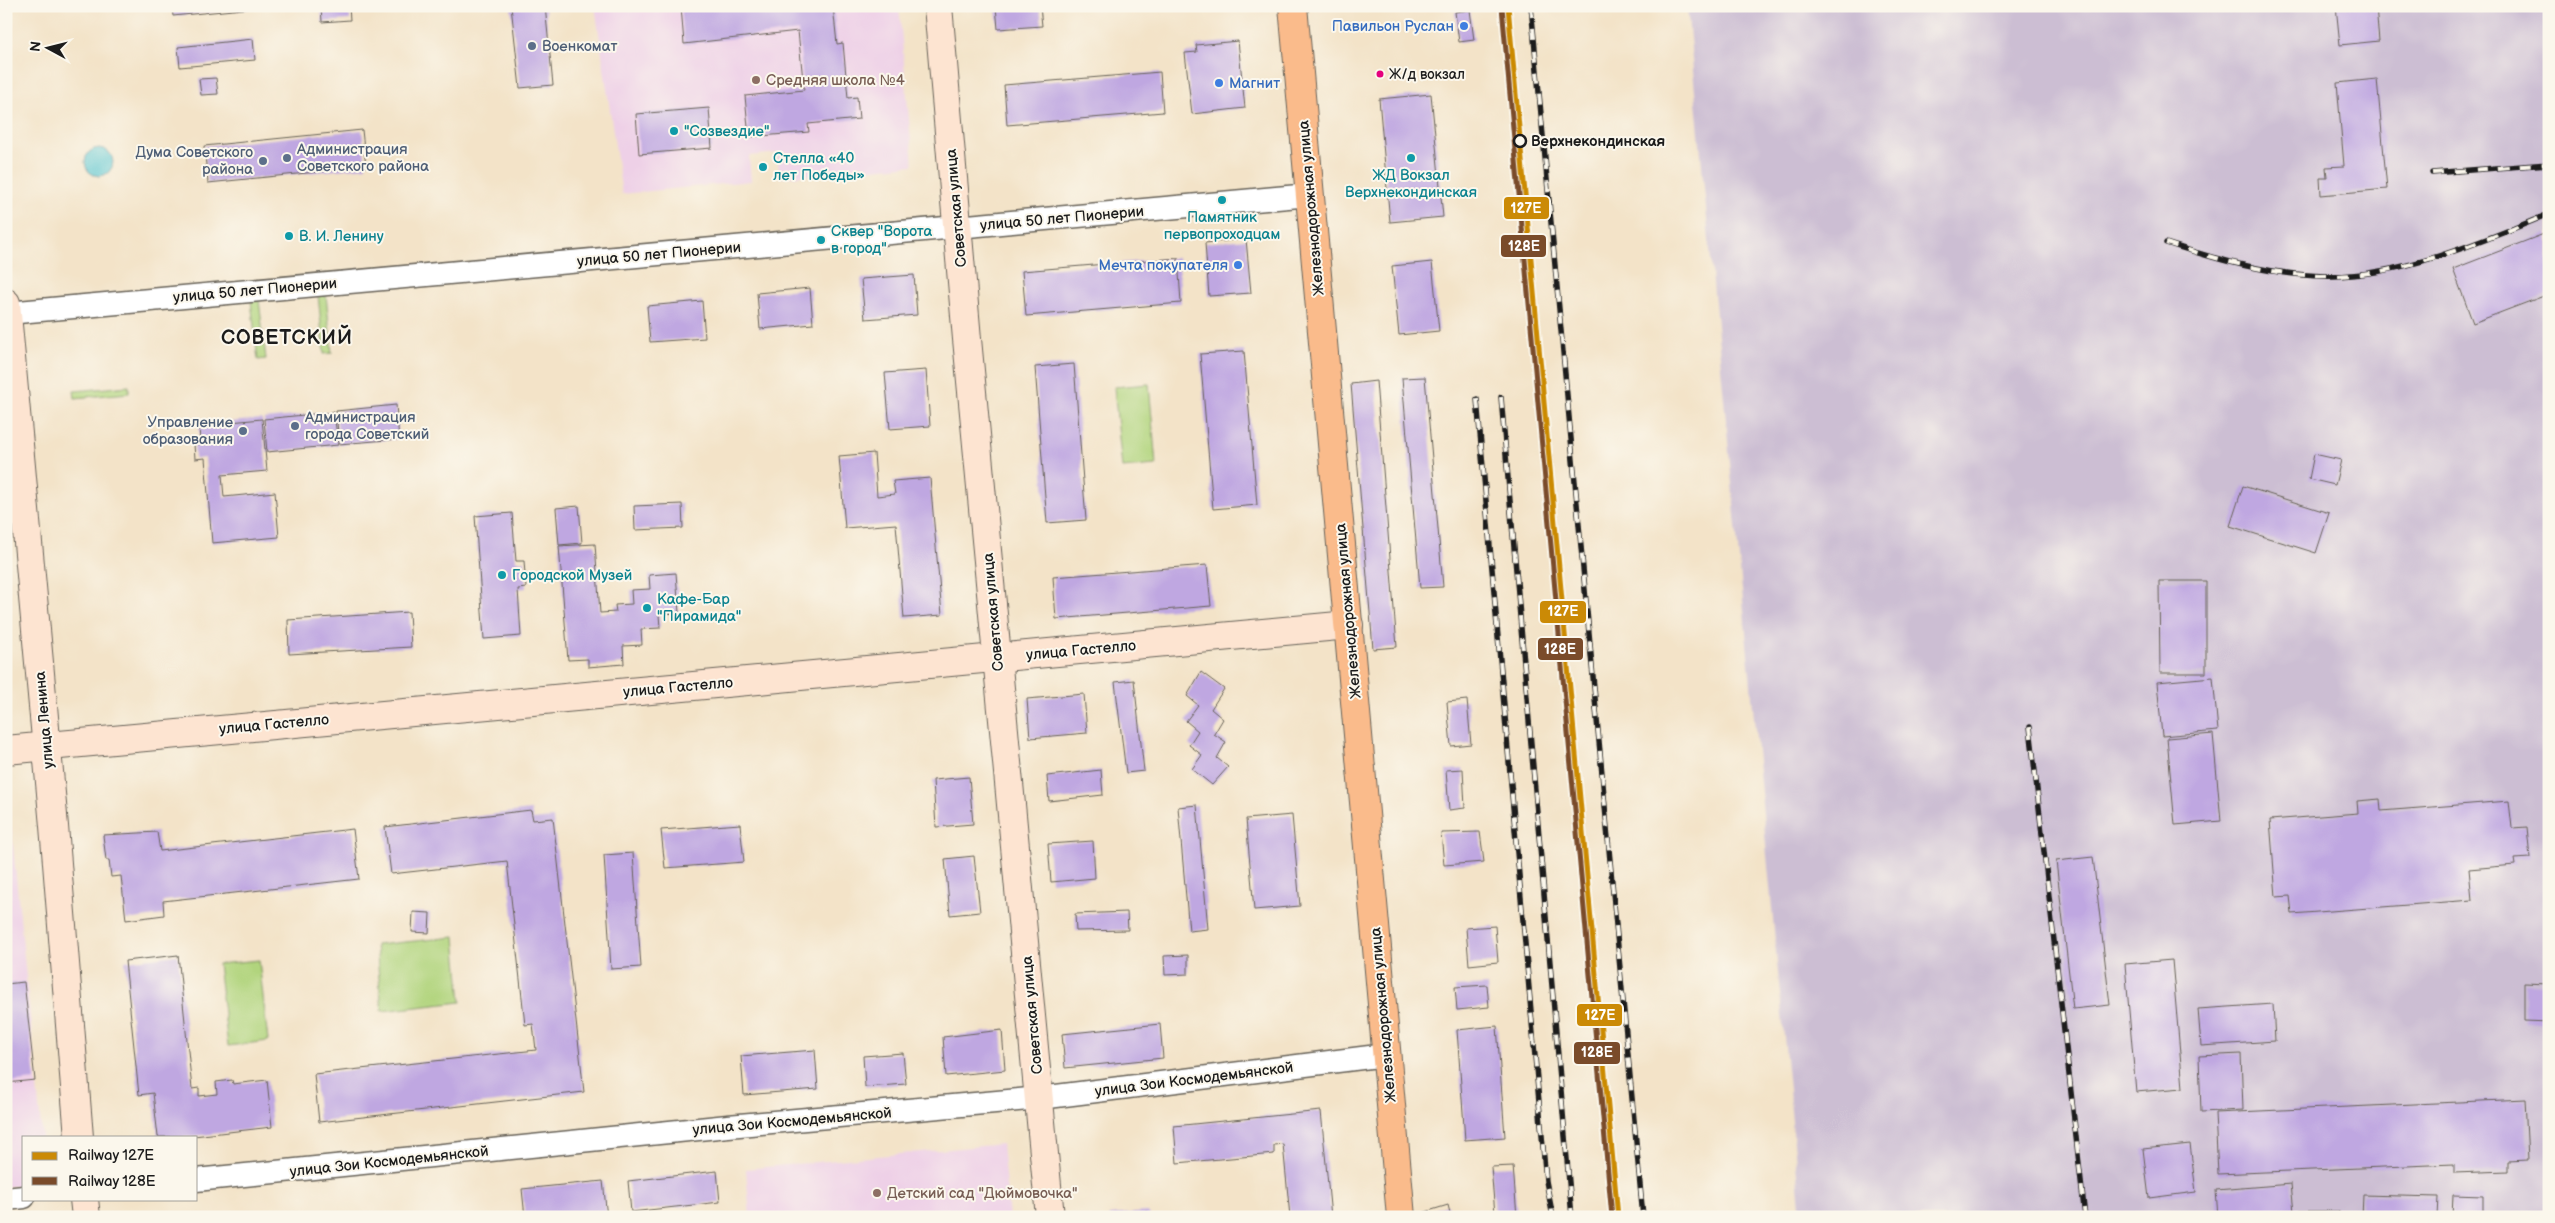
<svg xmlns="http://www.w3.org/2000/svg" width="2555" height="1223" font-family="'Balsamiq Sans',sans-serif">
<rect width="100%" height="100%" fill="#fbf7ec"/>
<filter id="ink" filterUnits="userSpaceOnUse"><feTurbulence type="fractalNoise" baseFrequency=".02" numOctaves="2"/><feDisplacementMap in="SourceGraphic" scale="10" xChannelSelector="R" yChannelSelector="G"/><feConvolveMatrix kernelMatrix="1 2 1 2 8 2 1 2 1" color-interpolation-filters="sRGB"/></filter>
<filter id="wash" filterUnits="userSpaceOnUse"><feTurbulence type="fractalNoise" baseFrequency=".0096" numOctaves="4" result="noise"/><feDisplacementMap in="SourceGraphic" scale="20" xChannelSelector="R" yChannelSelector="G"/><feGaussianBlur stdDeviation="1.12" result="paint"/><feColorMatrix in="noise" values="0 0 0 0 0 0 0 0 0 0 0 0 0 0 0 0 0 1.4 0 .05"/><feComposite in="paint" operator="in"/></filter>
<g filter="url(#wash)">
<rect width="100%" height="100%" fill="#f3e3c8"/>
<g fill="#eed0e7">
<path d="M595 6H899L913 165 780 178 777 153 749 156 751 181 622 194Z"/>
<path d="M6 776 42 1137H24V1185L6 1187Z"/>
<path d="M1002 1144 1009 1217H750L746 1169Z"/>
</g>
<path fill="#ccbed3" d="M1687 6H2549V1217H1801Z"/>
<g fill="#b1d47d" stroke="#66784c">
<path d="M318 295H326L332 353 324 354Z"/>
<path d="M259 300 266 359 258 360 251 301Z"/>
<path d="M1149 384 1156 465 1122 468 1114 387Z"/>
<path d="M129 386V393L75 398 74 391Z"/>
<path d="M455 937 461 1002 382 1011 376 945Z"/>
<path d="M259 960 268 1041 228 1046 218 964Z"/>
</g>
<circle fill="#57c4cf" stroke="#3a7076" cx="99" cy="162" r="14"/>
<g id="blocks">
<g fill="#bfa7e1">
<path d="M172 6H253V8L173 16Z"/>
<path d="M321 6H349L350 20 322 22Z"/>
<path d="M511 6H545L553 85 520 88Z"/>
<path d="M681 6H833L837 44 843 43 848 98 857 97 859 119 808 124 809 132 749 137 745 96 804 90 798 31 684 44Z"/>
<path d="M996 6H1040L1042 26 998 29Z"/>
<path d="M2336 6H2376L2379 41 2340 45Z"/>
<path d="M1470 10 1474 40 1459 42 1455 12Z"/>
<path d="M253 39 255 60 180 67 178 47Z"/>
<path d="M1238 41 1245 108 1192 114 1185 53 1197 52 1196 45Z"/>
<path d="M1160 72 1163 112 1007 125 1004 85Z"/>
<path d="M216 78 218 94 201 95 199 79Z"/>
<path d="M2377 79 2387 189 2321 195 2320 178H2327L2326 167 2344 166 2337 83Z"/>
<path d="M1431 94 1443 217 1390 222 1379 99Z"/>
<path d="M709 108 712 148 639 154 636 114Z"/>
<path d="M362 130 366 167 208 183 204 146Z"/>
<path d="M2549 232V294L2473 323 2453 269Z"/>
<path d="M1246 239 1251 293 1209 296 1205 243Z"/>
<path d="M1178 258 1181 303 1026 316 1022 271Z"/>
<path d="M1432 262 1439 331 1399 335 1392 266Z"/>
<path d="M914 275 917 315 865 319 861 279Z"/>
<path d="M810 288 813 324 760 329 757 293Z"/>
<path d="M702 301 705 338 650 342 647 306Z"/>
<path d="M1244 351 1257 505 1213 509 1200 354Z"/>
<path d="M1074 364 1086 520 1047 523 1035 367Z"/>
<path d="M926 370 930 426 890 429 885 373Z"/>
<path d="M1425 377 1443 587 1420 588 1402 378Z"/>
<path d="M1376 381 1397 647 1373 649 1351 384Z"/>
<path d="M396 405 399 439 339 444 336 411Z"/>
<path d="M334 412 338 445 267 452 264 419Z"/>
<path d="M262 419 267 471 222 475 224 497 275 492 279 537 212 543 205 458 195 459 194 444H200L199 425Z"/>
<path d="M874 453 877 496 895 494 893 481 930 478 942 615 904 618 896 524 845 528 839 456Z"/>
<path d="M2314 454 2341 460 2335 485 2309 479Z"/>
<path d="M2243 486 2329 513 2316 553 2230 526Z"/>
<path d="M682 504 683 528 635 530 634 506Z"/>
<path d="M579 506 582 543 559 545 556 508Z"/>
<path d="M512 513 516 561H524L526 588 518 589 521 636 484 639 475 516Z"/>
<path d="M595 544 600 613 616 612 615 605 632 604 631 590 650 589 649 575 676 573 679 613 659 614 660 628 641 629 642 645 623 646 624 664 588 667V659L568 660 559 546Z"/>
<path d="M1207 565 1211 606 1056 619 1053 577Z"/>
<path d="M2159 581H2206V673H2160Z"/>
<path d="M409 612 411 647 289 654 288 620Z"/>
<path d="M1201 672 1224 689 1211 709 1223 719 1214 734 1226 742 1217 758 1228 767 1212 785 1192 769 1202 755 1189 745 1198 731 1186 721 1198 705 1187 696Z"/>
<path d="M2213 677 2218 731 2162 736 2157 682Z"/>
<path d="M1134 680 1144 771 1126 773 1115 682Z"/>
<path d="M1084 694 1087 733 1030 738 1027 699Z"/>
<path d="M1467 700 1471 744 1451 746 1447 702Z"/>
<path d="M2213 734 2221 821 2175 825 2167 738Z"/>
<path d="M1463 769 1465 808 1449 810 1446 770Z"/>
<path d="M1101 770 1103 795 1049 801 1047 776Z"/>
<path d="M969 777 973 824 936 827 933 780Z"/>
<path d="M2380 799 2381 811 2509 801 2512 828 2527 827 2530 858 2514 859 2515 865 2469 869 2472 900 2292 914 2290 896 2276 897 2270 820 2358 813 2357 801Z"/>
<path d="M1197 805 1208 929 1189 931 1178 807Z"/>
<path d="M531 810 533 820 553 818 584 1092 319 1122 314 1074 536 1050 533 1024 525 1025 507 861 391 874 385 827Z"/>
<path d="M1292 815 1300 906 1254 910 1246 819Z"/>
<path d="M740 824 744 862 665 868 661 830Z"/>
<path d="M353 829 359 879 163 901 164 915 126 920 121 876 111 877 109 860H106L103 835 157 832 160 851Z"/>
<path d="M1480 832 1484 862 1444 865 1441 833Z"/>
<path d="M1093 841 1095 878 1051 882 1048 844Z"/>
<path d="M633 853 641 967 611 969 604 855Z"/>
<path d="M974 856 980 912 950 915 945 859Z"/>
<path d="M2093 857 2110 1005 2073 1009 2056 861Z"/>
<path d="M413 912 430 913 429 933 412 932Z"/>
<path d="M1127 912 1128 930 1076 931 1075 914Z"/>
<path d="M1495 926 1498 962 1469 965 1466 928Z"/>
<path d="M178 955 192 1089 199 1088V1096L217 1094 216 1082 232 1080 233 1084 267 1080 272 1127 185 1137H158L153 1093 139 1095 125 961Z"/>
<path d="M1188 955V974L1165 975 1164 956Z"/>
<path d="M2172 960 2183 1088 2136 1092 2125 964Z"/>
<path d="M24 982 35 1080 6 1083V984Z"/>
<path d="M2524 983 2549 984V1022L2524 1021Z"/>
<path d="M1487 985 1489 1007 1457 1010 1455 987Z"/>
<path d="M2273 1004 2275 1041 2201 1046 2198 1009Z"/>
<path d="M1160 1024 1163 1058 1065 1068 1062 1034Z"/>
<path d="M1497 1026 1505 1137 1465 1140 1457 1030Z"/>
<path d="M1002 1030 1005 1070 946 1076 943 1037Z"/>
<path d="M815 1050 818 1089 744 1095 741 1056Z"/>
<path d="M903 1053 906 1084 865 1087 863 1056Z"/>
<path d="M2241 1054 2243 1110 2201 1112 2199 1056Z"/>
<path d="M2525 1099 2528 1160 2508 1161V1171L2454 1173V1164L2218 1174 2215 1113Z"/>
<path d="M1321 1111 1331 1217H1290L1283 1144 1274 1145V1154L1177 1163 1174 1126Z"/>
<path d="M2190 1144 2196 1192 2149 1198 2143 1149Z"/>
<path d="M1513 1166 1517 1217H1484L1495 1214 1491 1167Z"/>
<path d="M717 1171 720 1202 631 1212 628 1181Z"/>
<path d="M603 1181 607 1217H525L522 1189Z"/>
<path d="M2291 1184 2294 1212 2218 1217 2216 1190Z"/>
<path d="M2363 1195 2438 1197 2437 1217H2362Z"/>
<path d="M2453 1195 2483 1196V1217H2452Z"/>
<path d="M1448 1205 1451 1217H1424L1422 1213Z"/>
<rect x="2297" y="1211" width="42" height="6"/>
<path d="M1148 1212 1149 1217H1109V1215Z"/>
</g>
</g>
</g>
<g filter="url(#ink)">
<use href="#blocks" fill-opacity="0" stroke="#676258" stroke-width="1"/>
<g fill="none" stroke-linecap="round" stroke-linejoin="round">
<defs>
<g id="street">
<path d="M7 313 1310 195"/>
<path d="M196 1180 728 1126 1040 1098 1386 1055"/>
<path d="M6 1199 24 1197"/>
</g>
<g id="secondary">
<path d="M938 6 967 339 1050 1217"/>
<path d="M6 303 54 826 79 1137"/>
<path d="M6 750 1349 625"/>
<path d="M84 1199 86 1217"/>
</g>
<path id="primary" d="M1293 6 1401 1217"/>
</defs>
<use href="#street" stroke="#676258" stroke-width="25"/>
<use href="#secondary" stroke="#676258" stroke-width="30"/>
<use href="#primary" stroke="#676258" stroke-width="30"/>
<use href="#street" stroke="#fff" stroke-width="22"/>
<use href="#secondary" stroke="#fde4d1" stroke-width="28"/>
<use href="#primary" stroke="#fabb8b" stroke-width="28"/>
<defs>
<g id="rail">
<path d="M1531 6 1643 1217"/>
<path d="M2432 173 2549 164"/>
<path d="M2166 243C2219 260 2270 275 2326 276 2396 278 2484 241 2549 214"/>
<path d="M1501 397 1572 1217"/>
<path d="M1477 399 1546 1181 1553 1217"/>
<path d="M2030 727 2085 1217"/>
</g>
</defs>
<use href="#rail" stroke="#1c1c1c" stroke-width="5.5"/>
<use href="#rail" stroke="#fbf7ec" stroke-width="4" stroke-dasharray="11" stroke-linecap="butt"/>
<defs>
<path id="rail-1" d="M1508 6 1618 1217"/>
<path id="rail-2" d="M1502 7 1612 1217"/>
</defs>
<use href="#rail-1" stroke="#fbf7ec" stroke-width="9"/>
<use href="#rail-2" stroke="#fbf7ec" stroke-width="9"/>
<use href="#rail-1" stroke="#cb8a06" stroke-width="5"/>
<use href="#rail-2" stroke="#7a4b2a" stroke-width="5"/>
</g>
</g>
<g fill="#3f7fe0" stroke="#fbf7ec" stroke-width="2">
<circle cx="1464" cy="26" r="5"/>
<circle cx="1219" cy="83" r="5"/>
<circle cx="1238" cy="265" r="5"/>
</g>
<g fill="#5c6f8a" stroke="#fbf7ec" stroke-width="2">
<circle cx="532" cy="46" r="5"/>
<circle cx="287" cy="158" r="5"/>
<circle cx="263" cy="161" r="5"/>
<circle cx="295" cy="426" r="5"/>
<circle cx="243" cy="431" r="5"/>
</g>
<circle fill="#e5007d" stroke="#fbf7ec" stroke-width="2" cx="1380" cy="74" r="4.5"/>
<g fill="#8d6e63" stroke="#fbf7ec" stroke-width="2">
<circle cx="756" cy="80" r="5"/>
<circle cx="877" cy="1193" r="5"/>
</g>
<g fill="#0f9aa8" stroke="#fbf7ec" stroke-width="2">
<circle cx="674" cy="131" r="5"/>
<circle cx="1411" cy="158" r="5"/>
<circle cx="763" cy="167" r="5"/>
<circle cx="1222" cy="200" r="5"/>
<circle cx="289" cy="236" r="5"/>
<circle cx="821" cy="240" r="5"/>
<circle cx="502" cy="575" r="5"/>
<circle cx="647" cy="608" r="5"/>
</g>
<circle fill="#fbf7ec" stroke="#1c1c1c" stroke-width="2.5" cx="1520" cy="141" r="6"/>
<g text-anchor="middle" stroke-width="4" stroke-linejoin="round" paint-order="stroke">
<g font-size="14" fill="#1c1c1c" stroke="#fbf7ec" text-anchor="start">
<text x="1389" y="79">Ж/д вокзал</text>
</g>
<g font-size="15" fill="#366cbe" stroke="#fbf7ec" text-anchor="end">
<text x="1454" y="31">Павильон Руслан</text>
<text x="1229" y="88" text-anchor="start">Магнит</text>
<text x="1228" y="270">Мечта покупателя</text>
</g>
<g font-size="15" fill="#4e5e75" stroke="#fbf7ec" text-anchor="start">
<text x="542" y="51">Военкомат</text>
<text x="297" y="154">Администрация<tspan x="297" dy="17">Советского района</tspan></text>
<text x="253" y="157" text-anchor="end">Дума Советского<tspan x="253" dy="17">района</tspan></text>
<text x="305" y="422">Администрация<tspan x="305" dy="17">города Советский</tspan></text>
<text x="233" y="427" text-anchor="end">Управление<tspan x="233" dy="17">образования</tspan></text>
</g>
<g font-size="15" fill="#785e54" stroke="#fbf7ec" text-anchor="start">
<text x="766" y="85">Средняя школа №4</text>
<text x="887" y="1198">Детский сад "Дюймовочка"</text>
</g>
<g font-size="15" fill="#0d838f" stroke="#fbf7ec" text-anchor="start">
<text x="684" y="136">"Созвездие"</text>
<text x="773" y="163">Стелла «40<tspan x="773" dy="17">лет Победы»</tspan></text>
<text x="1411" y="180" text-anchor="middle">ЖД Вокзал<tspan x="1411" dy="17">Верхнекондинская</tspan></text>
<text x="1222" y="222" text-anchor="middle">Памятник<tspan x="1222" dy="17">первопроходцам</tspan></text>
<text x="831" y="236">Сквер "Ворота<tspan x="831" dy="17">в город"</tspan></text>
<text x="299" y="241">В. И. Ленину</text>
<text x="512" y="580">Городской Музей</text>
<text x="657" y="604">Кафе-Бар<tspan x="657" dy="17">"Пирамида"</tspan></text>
</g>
<g font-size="15" font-weight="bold" fill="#1c1c1c" stroke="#fbf7ec" text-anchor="start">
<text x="1531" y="146">Верхнекондинская</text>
</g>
<g font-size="15" fill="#1c1c1c" stroke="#fbf7ec">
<text transform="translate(956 208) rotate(-95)" y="5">Советская улица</text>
<text transform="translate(1311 208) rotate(-95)" y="5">Железнодорожная улица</text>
<text transform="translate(1062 218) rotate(-5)" y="5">улица 50 лет Пионерии</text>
<text transform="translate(659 254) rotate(-5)" y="5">улица 50 лет Пионерии</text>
<text transform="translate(255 290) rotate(-5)" y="5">улица 50 лет Пионерии</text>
<text transform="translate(1348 611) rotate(-95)" y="5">Железнодорожная улица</text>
<text transform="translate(993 612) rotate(-95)" y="5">Советская улица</text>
<text transform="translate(1081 650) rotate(-5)" y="5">улица Гастелло</text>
<text transform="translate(678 687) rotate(-5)" y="5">улица Гастелло</text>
<text transform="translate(44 720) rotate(-95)" y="5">улица Ленина</text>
<text transform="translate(274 724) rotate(-5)" y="5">улица Гастелло</text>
<text transform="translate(1032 1015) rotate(-95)" y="5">Советская улица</text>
<text transform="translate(1383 1015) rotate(-95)" y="5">Железнодорожная улица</text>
<text transform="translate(1194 1079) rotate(-7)" y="5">улица Зои Космодемьянской</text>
<text transform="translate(792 1121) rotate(-5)" y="5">улица Зои Космодемьянской</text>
<text transform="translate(389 1161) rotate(-6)" y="5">улица Зои Космодемьянской</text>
</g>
<g font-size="20" font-weight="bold" letter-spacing="1" fill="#1c1c1c" stroke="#fbf7ec">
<text x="287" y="344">СОВЕТСКИЙ</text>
</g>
</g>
<g stroke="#fbf7ec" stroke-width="2">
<rect x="1503" y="196" width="47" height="24" rx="5" fill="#cb8a06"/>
<rect x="1500" y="234" width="47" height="24" rx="5" fill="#7a4b2a"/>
<rect x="1539" y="600" width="48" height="24" rx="5" fill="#cb8a06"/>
<rect x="1537" y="637" width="47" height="24" rx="5" fill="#7a4b2a"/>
<rect x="1576" y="1003" width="47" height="24" rx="5" fill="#cb8a06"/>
<rect x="1573" y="1041" width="48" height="24" rx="5" fill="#7a4b2a"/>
</g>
<g font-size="14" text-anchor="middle" font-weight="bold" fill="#fff">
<text x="1526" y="213">127Е</text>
<text x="1524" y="251">128Е</text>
<text x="1563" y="616">127Е</text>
<text x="1560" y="654">128Е</text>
<text x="1600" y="1020">127Е</text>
<text x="1597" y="1057">128Е</text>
</g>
<rect width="2555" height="1223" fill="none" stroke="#fbf7ec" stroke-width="25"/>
<rect x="22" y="1136" width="175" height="65" fill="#fbf7ec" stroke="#a29f99"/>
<rect x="32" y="1152" width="25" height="8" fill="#cb8a06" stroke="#a29f99"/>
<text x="68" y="1160" font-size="15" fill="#1c1c1c">Railway 127Е</text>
<rect x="32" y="1177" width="25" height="8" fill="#7a4b2a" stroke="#a29f99"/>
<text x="68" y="1186" font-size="15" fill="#1c1c1c">Railway 128Е</text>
<g transform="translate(48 48) rotate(277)" stroke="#fbf7ec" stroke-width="4" paint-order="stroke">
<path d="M0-4L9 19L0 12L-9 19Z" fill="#1c1c1c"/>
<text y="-8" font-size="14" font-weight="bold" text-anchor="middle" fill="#1c1c1c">N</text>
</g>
</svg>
